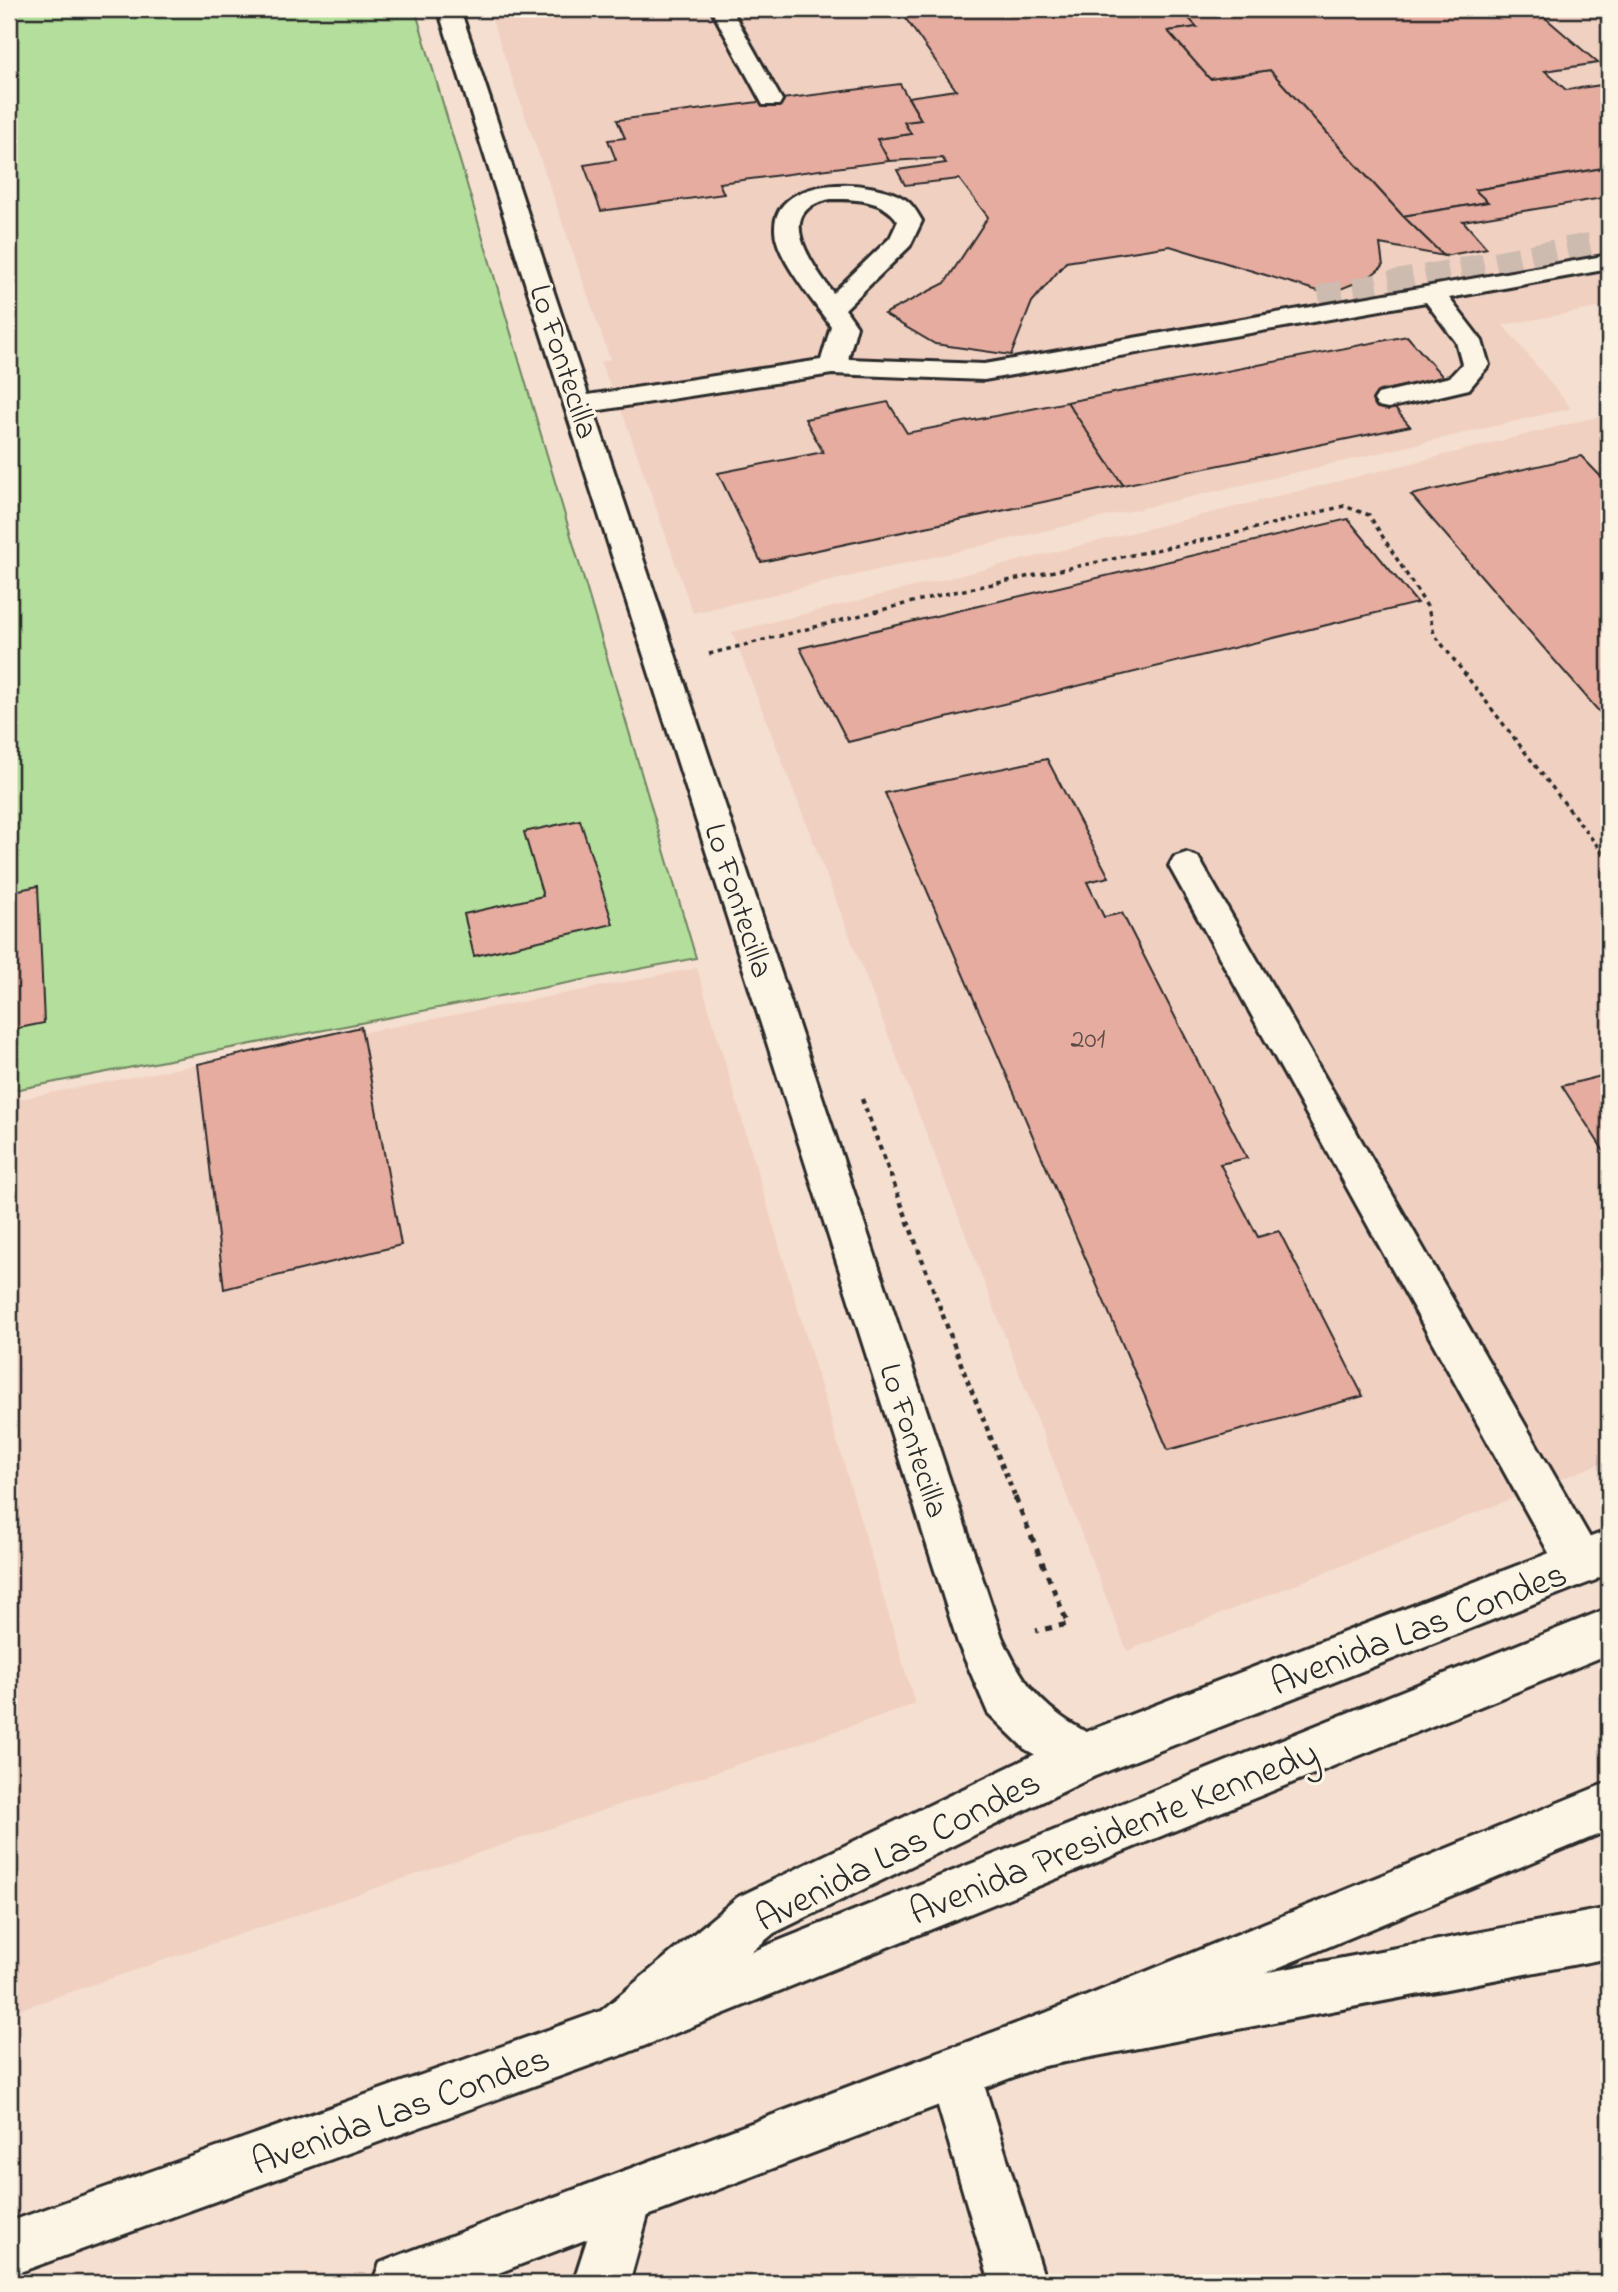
<svg xmlns="http://www.w3.org/2000/svg" width="1618" height="2292" font-family="'Indie Flower',sans-serif">
<rect width="100%" height="100%" fill="#f5dfd0"/>
<filter id="ink" filterUnits="userSpaceOnUse"><feTurbulence type="fractalNoise" baseFrequency=".0143" numOctaves="2"/><feDisplacementMap in="SourceGraphic" scale="14" xChannelSelector="R" yChannelSelector="G"/><feConvolveMatrix kernelMatrix="1 2 1 2 8 2 1 2 1" color-interpolation-filters="sRGB"/></filter>
<g filter="url(#ink)">
<g fill="#f0d0c1">
<path d="M488 9H1609V306L1503 325 1571 408 693 613 624 417 600 362 610 359Z"/>
<path d="M1609 414V1460L1127 1651 732 632Z"/>
<path d="M697 968 915 1704 9 2013V1101Z"/>
</g>
<path fill="#b3de9b" stroke="#6f8463" stroke-width="2" d="M9 9H415L696 958 9 1091Z"/>
<g fill="#e5ac9f" stroke="#2b2b2b" stroke-width="2">
<path d="M899 9H1181L1197 27 1168 31 1210 79 1270 70 1403 216 1444 256 1380 244 1383 266 1368 278 1328 294 1170 246 1066 262 1032 302 1011 355 935 344 884 314 945 283 988 217 959 179 905 185 897 170 946 163 942 158 889 161 877 139 911 134 904 122 921 120 908 97 956 90Z"/>
<path d="M1181 9H1535L1598 63 1545 71 1566 90 1609 84V167L1475 190 1488 202 1403 216 1270 70 1210 79 1168 31 1197 27Z"/>
<path d="M900 84 921 120 904 122 911 134 877 139 889 161 719 183 724 194 601 211 584 165 616 160 608 140 625 138 617 120Z"/>
<path d="M1609 167V197L1463 221 1487 248 1444 256 1403 216 1488 202 1475 190Z"/>
<path d="M1407 336 1444 378 1380 391 1410 426 1123 485 1067 402Z"/>
<path d="M888 402 907 433 1067 402 1123 485 761 562 718 473 823 452 805 419Z"/>
<path d="M1581 456 1609 485V723L1411 495Z"/>
<path d="M1348 519 1417 603 848 742 800 648Z"/>
<path d="M1047 759 1109 877 1087 882 1104 917 1122 913 1247 1158 1220 1164 1258 1237 1279 1231 1363 1396 1168 1450 885 793Z"/>
<path d="M580 820 613 924 474 956 464 914 543 896 524 832Z"/>
<path d="M38 886 44 1023 9 1030V892Z"/>
<path d="M361 1027 401 1245 224 1289 198 1064Z"/>
<path d="M1609 1074V1159L1562 1086Z"/>
</g>
<g fill="none" stroke-linecap="round" stroke-linejoin="round">
<path stroke="#cdbbaf" stroke-width="24" stroke-dasharray="24 12" stroke-linecap="butt" d="M1319 297 1609 241"/>
<defs>
<g id="minor">
<path d="M438 9H460L588 395 821 360 831 326C815 303 775 257 775 229 774 174 875 178 906 200 913 205 918 214 922 221L910 246 845 309 857 326 848 359 984 364 1609 255V269L1449 298 1482 341 1489 365 1469 389 1388 408 1378 406 1374 400 1378 394 1450 377 1462 364 1456 342 1426 302 984 380 832 374 594 411 1002 1637C1017 1670 1030 1693 1059 1715 1079 1731 1095 1731 1106 1757L1099 1774 1082 1781 1025 1749 988 1713 958 1643ZM831 199C855 199 883 199 898 221L890 238 833 293C812 264 771 210 831 199Z"/>
<path d="M711 9H731L782 100 779 105H763Z"/>
<path d="M1186 853 1198 857 1596 1548 1602 1564 1596 1580 1580 1586 1564 1580 1169 866 1174 857Z"/>
<path d="M954 2046 973 2053 980 2072 1046 2283H990L928 2072 935 2053Z"/>
<path d="M626 2170 645 2178 653 2197 629 2283H573L607 2178Z"/>
</g>
<g id="major">
<path d="M1609 1530V1574L1095 1776 774 1933 635 2049 9 2276V2222L601 2011 738 1897 1065 1740Z"/>
<path d="M1609 1908V1958L1039 2067 472 2283H372L380 2263 400 2255 1039 2015Z"/>
</g>
<g id="highway">
<path d="M1609 1608V1654L617 2057 599 2049 591 2031 599 2013Z"/>
<path d="M1609 1782V1830L1039 2067 1021 2059 1013 2041 1021 2023Z"/>
</g>
</defs>
<use href="#minor" stroke="#2b2b2b" stroke-width="6"/>
<use href="#major" stroke="#2b2b2b" stroke-width="6"/>
<use href="#highway" stroke="#2b2b2b" stroke-width="6"/>
<path stroke="#2b2b2b" stroke-width="3.5" stroke-dasharray="4.5 4.5" stroke-linecap="butt" d="M709 654 940 595 1232 534 1344 506 1369 515 1428 608 1434 634 1609 861"/>
<path stroke="#2b2b2b" stroke-width="4.5" stroke-dasharray="5 5" stroke-linecap="butt" d="M862 1099 966 1377 1016 1499"/>
<path stroke="#2b2b2b" stroke-width="5" stroke-dasharray="7 7" stroke-linecap="butt" d="M1015 1497 1068 1624 1036 1631"/>
<use href="#minor" fill="#fcf5e5" fill-rule="evenodd"/>
<use href="#major" fill="#fcf5e5" fill-rule="evenodd"/>
<use href="#highway" fill="#fcf5e5" fill-rule="evenodd"/>
</g>
</g>
<g text-anchor="middle" stroke-width="6" stroke-linejoin="round" paint-order="stroke">
<g font-size="28" fill="#5a4b48">
<text x="1088" y="1047">201</text>
</g>
<g font-size="32" fill="#2b2b2b" stroke="#fcf5e5">
<text transform="translate(565 361) rotate(72)" y="11">Lo Fontecilla</text>
<text transform="translate(740 900) rotate(72)" y="11">Lo Fontecilla</text>
<text transform="translate(915 1440) rotate(72)" y="11">Lo Fontecilla</text>
</g>
<g font-size="38" fill="#2b2b2b" stroke="#fcf5e5">
<text transform="translate(1418 1627) rotate(-21)" y="13">Avenida Las Condes</text>
<text transform="translate(1113 1831) rotate(-22)" y="13">Avenida Presidente Kennedy</text>
<text transform="translate(897 1849) rotate(-27)" y="13">Avenida Las Condes</text>
<text transform="translate(400 2109) rotate(-20)" y="13">Avenida Las Condes</text>
</g>
</g>
<rect width="1618" height="2292" fill="none" stroke="#fcf5e5" stroke-width="35"/>
<rect x="18" y="18" width="1583" height="2257" fill="none" stroke="#2b2b2b" stroke-width="2.5" filter="url(#ink)"/>
</svg>
